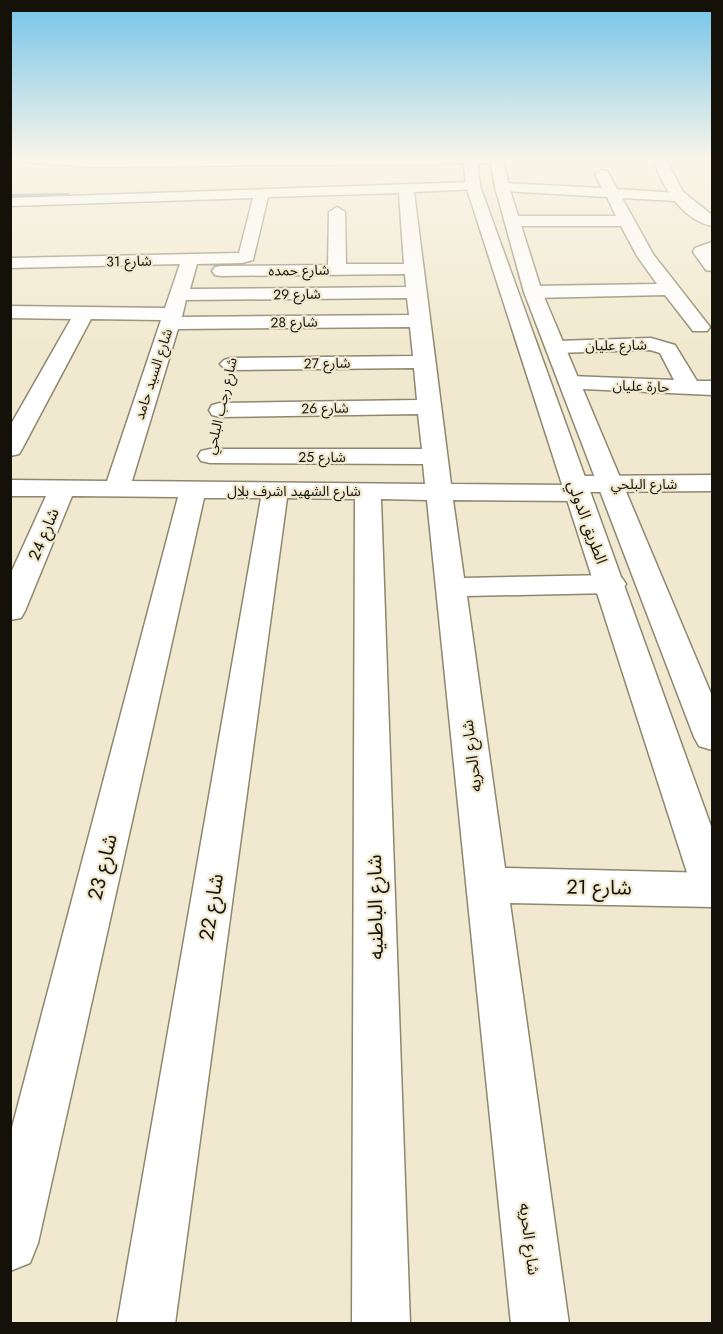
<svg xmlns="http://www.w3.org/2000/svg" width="723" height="1334" font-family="Jost,'Noto Sans Arabic',sans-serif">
<rect width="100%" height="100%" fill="#f1e9cf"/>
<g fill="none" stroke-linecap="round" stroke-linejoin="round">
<path fill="#4d9ea8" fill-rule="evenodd" d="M69 193 71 196 10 198V194Z"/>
<defs>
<g id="minor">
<path d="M10 157H502L503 159 496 163 91 167 11 161Z"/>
<path d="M602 170 607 171 617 189 677 193 684 197 677 201 622 198 653 254 710 327 707 331H693L665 295 533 298 526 296 524 292 526 288 533 286 657 284 637 256 621 226H512L504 221 512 216H616L607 197 502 191 495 187 502 183 602 188 595 174Z"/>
<path d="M473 182 480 186 478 189 414 192 451 484 567 485 570 479 579 476 712 475V491L590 492 587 499 578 501 453 500 464 578 611 575 622 578 626 584 622 590 611 593 467 596 505 868 712 873V907L510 903 569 1324H511L427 500 381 499 410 1324H352L355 499 287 498 175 1324H117L261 498H204L38 1243 30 1263 10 1271V1135L178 497 72 496 25 611 21 618 10 620V575L46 496H10V480L107 481 161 320 91 319 22 449 19 454 10 456V426L71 319 10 318V306L165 308 180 264 10 268V258L239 253 253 198 10 206V198ZM399 193 404 264H346L345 212 337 207 329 212 328 265 221 266 215 267 212 271 215 275 221 276 405 274 406 287 190 289 197 264 242 263 253 260 268 197ZM407 298 409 315 182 317 186 300ZM410 327 413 356 231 358 224 360 220 364 224 368 231 370 414 368 417 400 220 403 212 405 209 410 212 415 220 417 418 414 422 449H210L201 451 198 456 201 461 210 463 423 464 425 484 132 481 178 329Z"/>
<path d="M712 242V271L706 270 693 252 695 248Z"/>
<path d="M651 338 675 345 697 381H712V395L562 388 559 383 562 378 570 376 674 380 660 353 650 350 556 353 549 351 546 347 549 343 556 341Z"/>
</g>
<g id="tertiary">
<path d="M463 157H477L480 186 712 829V902L697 897 691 885 466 186Z"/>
<path d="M490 157H503L509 187 542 292 712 696V750L699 746 694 737 524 292 495 187Z"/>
<path d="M652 157H665L683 192 712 215V226C680 219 662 185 652 157Z"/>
</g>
</defs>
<use href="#minor" stroke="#8e866f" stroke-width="3"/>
<use href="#tertiary" stroke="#8e866f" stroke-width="3"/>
<use href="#minor" fill="#fff" fill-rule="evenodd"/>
<use href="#tertiary" fill="#fff" fill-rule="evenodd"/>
</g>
<linearGradient id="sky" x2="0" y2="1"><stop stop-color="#73c4ea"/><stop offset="0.46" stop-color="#f9f5e9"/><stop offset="1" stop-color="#f9f5e9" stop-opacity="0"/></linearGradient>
<rect width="723" height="344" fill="url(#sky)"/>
<g text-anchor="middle" stroke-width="4.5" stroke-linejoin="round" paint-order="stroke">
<g font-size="14" fill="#141108" stroke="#f1e9cf">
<text transform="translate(129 261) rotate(-1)" y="5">شارع 31</text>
<text transform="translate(299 270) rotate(-1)" y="5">شارع حمده</text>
<text transform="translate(297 294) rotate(-1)" y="5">شارع 29</text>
<text transform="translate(294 322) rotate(-1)" y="5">شارع 28</text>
<text transform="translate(616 345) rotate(-1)" y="5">شارع عليان</text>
<text transform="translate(327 363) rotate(-1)" y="5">شارع 27</text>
<text transform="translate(153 374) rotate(-72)" y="5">شارع السيد حامد</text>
<text transform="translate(641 386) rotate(2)" y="5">حارة عليان</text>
<text transform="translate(221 406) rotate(-77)" y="5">شارع رجب البلحي</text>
<text transform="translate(325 408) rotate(-1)" y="5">شارع 26</text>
<text x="322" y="462">شارع 25</text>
<text x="644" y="489">شارع البلحي</text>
<text x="294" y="496">شارع الشهيد اشرف بلال</text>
</g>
<g font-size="16" fill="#141108" stroke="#f1e9cf">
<text transform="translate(588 522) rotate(70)" y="6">الطريق الدولي</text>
<text transform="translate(43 534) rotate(-67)" y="6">شارع 24</text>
<text transform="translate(471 756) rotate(-97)" y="6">شارع الحريه</text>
<text transform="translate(530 1239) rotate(83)" y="6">شارع الحريه</text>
</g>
<g font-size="20" fill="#141108" stroke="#f1e9cf">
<text transform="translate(102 867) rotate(-76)" y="7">شارع 23</text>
<text transform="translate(599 887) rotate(1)" y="7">شارع 21</text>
<text transform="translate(211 907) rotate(-81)" y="7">شارع 22</text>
<text transform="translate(375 907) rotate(-91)" y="7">شارع الباطنيه</text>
</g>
</g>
<rect width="723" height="1334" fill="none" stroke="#141108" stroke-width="24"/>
</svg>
